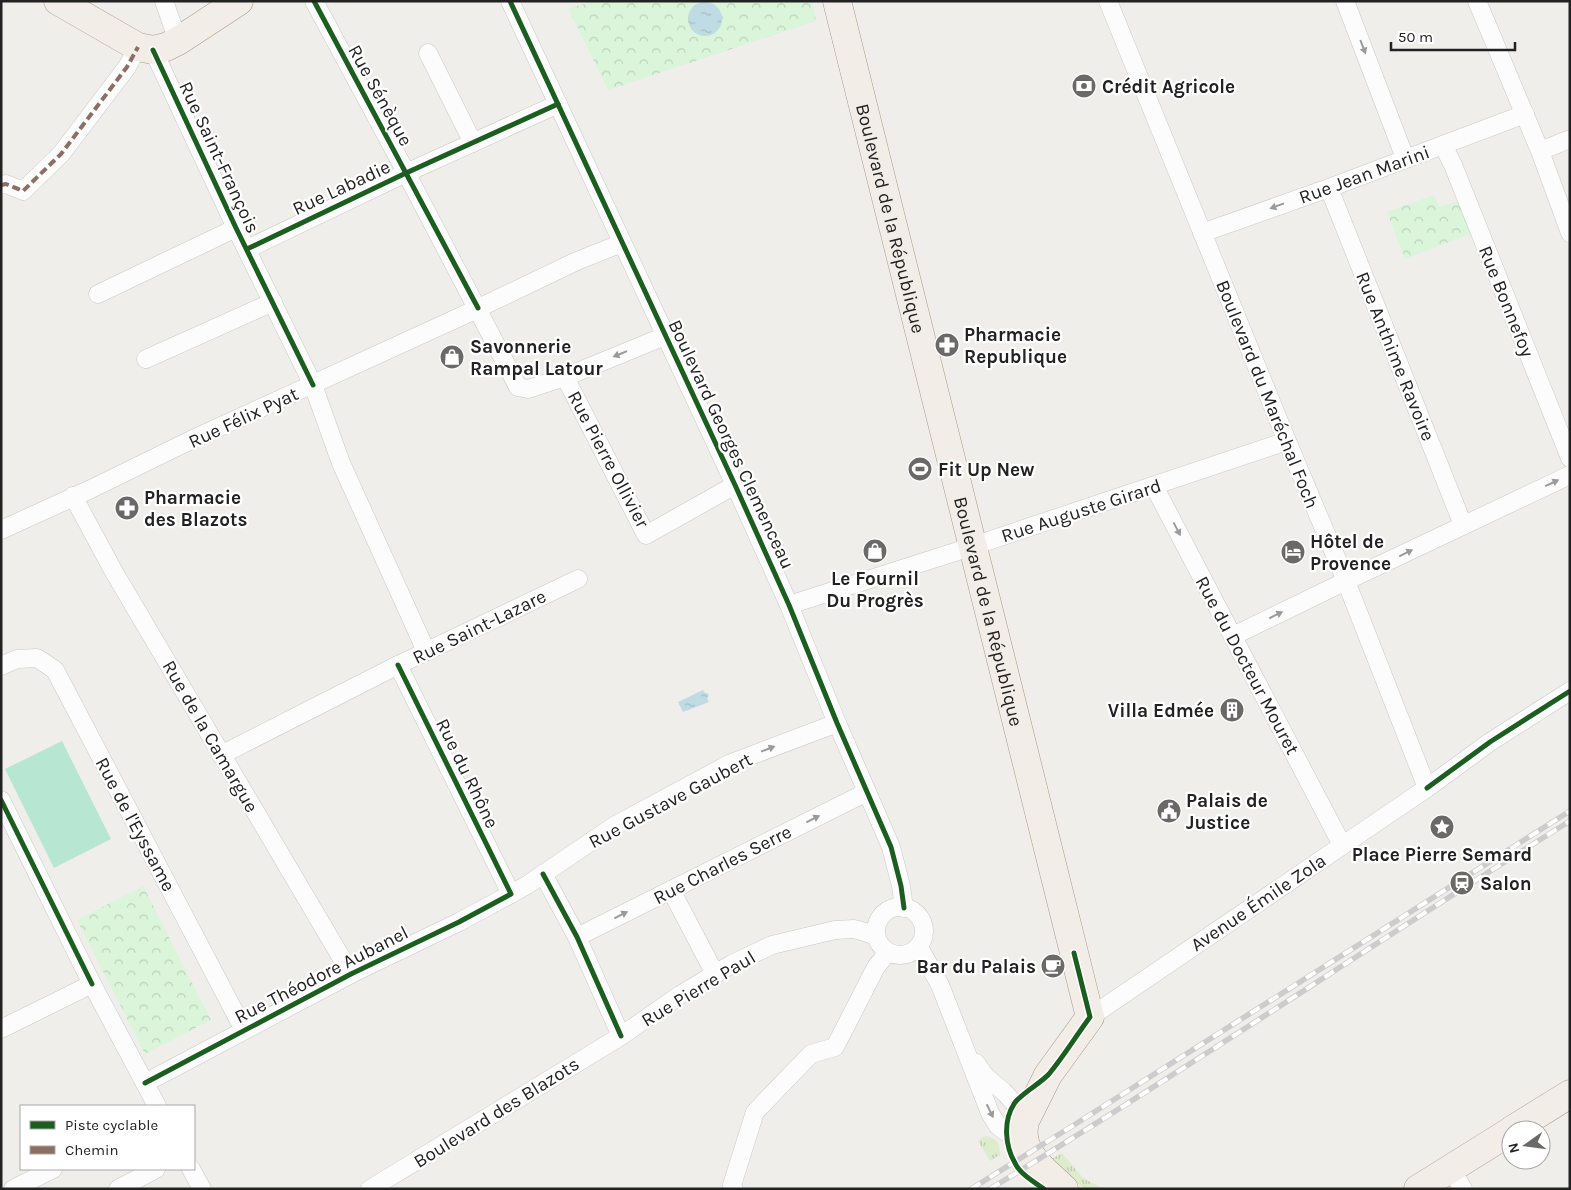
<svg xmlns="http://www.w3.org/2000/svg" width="1571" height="1190" font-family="Karla,sans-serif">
<defs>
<pattern id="grass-tufts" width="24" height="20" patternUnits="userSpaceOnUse" patternTransform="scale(1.25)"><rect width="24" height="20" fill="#ddeccb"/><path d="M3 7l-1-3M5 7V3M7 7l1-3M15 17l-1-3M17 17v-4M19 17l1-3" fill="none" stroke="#bdcaae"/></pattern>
<pattern id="park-crowns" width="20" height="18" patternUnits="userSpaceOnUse" patternTransform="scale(1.25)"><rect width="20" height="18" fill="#daf5da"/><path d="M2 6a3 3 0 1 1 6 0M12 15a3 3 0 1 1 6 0" fill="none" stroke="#bbd2bb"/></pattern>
<pattern id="water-ripples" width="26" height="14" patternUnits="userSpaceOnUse" patternTransform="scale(1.25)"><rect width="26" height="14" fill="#bfdbe3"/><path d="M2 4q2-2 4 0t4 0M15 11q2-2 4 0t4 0" fill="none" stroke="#a4bcc2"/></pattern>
</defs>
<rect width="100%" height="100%" fill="#f0eeeb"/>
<g fill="url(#grass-tufts)">
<path d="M984 1136C998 1139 999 1141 1000 1155L990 1161 978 1141Z"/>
<path d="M1062 1153 1083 1178 1104 1189H1085L1048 1161Z"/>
</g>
<g fill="url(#park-crowns)">
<path d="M596 1H812L816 21 608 90 568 8Z"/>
<path d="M1434 195 1439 207 1462 200 1475 232 1405 259 1387 212Z"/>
<path d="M143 886 211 1020 145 1054 77 920Z"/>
</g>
<path fill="#b7e6d2" d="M62 741 111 839 54 868 5 769Z"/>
<g fill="url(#water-ripples)">
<circle cx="705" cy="19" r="17"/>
<path d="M703 690 705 693H707L709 695 707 698 709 702 683 712 678 702Z"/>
</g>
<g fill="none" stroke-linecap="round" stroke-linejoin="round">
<defs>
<g id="street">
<path d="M164 1 178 41"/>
<path d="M314 1 400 161 518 387 528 389 565 377 665 336"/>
<path d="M510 1 735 485 789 605 837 723 891 847 901 886 904 908"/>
<path d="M1108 1 1287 441 1346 581 1427 788"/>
<path d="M1345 1 1405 158"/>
<path d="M1477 1 1540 151 1570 233"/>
<path d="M153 50 236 228 313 385 341 463 426 651"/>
<path d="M428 53 473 143"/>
<path d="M1443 145 1453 165 1570 458"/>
<path d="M1540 151 1570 139"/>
<path d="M1 185 6 184 23 191 61 154 127 67 138 47"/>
<path d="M1329 188 1463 525"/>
<path d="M1202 233 1329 188 1525 114"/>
<path d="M247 249 406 173 558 104"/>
<path d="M98 294 236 228"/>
<path d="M146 359 273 302"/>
<path d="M565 377 646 535 735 485"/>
<path d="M1154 486 1342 845"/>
<path d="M73 496 114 572 351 974"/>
<path d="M1 530 91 489 191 440 464 315 577 261 622 243"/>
<path d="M789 605 955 552 1287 441"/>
<path d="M1233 636 1346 581 1570 475"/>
<path d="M398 665 511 894"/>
<path d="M1 666 17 659 37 658 55 670 244 1030"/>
<path d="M221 755 398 665 578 579"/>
<path d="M1 800 92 984 157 1106"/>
<path d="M543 874 577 937 621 1036"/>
<path d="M671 890 715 974"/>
<circle cx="900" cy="931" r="24"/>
<path d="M577 937 867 792"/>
<path d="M919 947 940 985 990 1113 998 1126 1006 1132"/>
<path d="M1090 1017 1427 788 1490 742 1570 691"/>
<path d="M1 1029 92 984"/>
<path d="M976 1063 986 1077 1003 1091 1016 1105 1017 1131"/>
<path d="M145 1083 351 974 459 922 511 894 527 885 614 826 729 764 837 723"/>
<path d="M1450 1168 1463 1189"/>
<path d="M191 1169 202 1189"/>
<path d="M13 1189 53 1169"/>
<path d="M118 1189 156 1169"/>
<path d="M370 1189 621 1036 680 995 732 964 772 945 835 930 854 929 865 932 876 936"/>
<path d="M734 1189 732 1185 755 1112 811 1054 835 1047 876 967 888 952"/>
</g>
<g id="primary">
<path d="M58 1 138 47 153 50 166 47 178 41 239 1"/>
<path id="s1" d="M837 1 1090 1017 1048 1075 1025 1121C1017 1153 1044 1169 1064 1189"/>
<path d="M1512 1130 1570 1094"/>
<path d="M1418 1189 1511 1131"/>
</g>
</defs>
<use href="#street" stroke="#c9c8c7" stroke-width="19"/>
<use href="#primary" stroke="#a79c86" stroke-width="29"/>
<use href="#street" stroke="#fdfcfc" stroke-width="18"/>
<use href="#primary" stroke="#f3ede7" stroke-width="28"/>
<defs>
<g id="rail">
<path d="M971 1189 1066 1130 1570 811"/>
<path d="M990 1189C1186 1070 1375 942 1570 821"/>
</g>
</defs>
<use href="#rail" stroke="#ccc" stroke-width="5.5"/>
<use href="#rail" stroke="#fff" stroke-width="4" stroke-dasharray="11" stroke-linecap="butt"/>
<path stroke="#8d6e63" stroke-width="4" stroke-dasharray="8 4" stroke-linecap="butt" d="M1 185 6 184 23 191 61 154 127 67 138 47"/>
<defs>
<g id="cycleway">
<path d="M314 1 478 308"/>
<path d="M510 1 735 485 789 605 837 723 891 847 901 886 904 908"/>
<path d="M153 50 236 228 313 385"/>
<path d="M247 249 406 173 558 104"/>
<path d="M1427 788 1490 742 1570 691"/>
<path d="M1 800 92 984"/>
<path d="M543 874 577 937 621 1036"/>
<path d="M145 1083 351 974 459 922 511 894 398 665"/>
<path d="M1044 1189C1034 1182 1020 1174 1015 1163 1005 1146 1003 1121 1014 1104 1019 1095 1041 1083 1049 1074 1064 1056 1076 1036 1090 1017L1074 953"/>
</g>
</defs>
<use href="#cycleway" stroke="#fff" stroke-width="8"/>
<use href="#cycleway" stroke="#1b5e20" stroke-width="5"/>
</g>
<defs><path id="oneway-solid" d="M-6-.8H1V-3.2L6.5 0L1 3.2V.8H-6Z" transform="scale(1.25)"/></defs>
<g fill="#9a9a9a">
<use href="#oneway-solid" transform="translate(1363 47) rotate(69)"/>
<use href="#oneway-solid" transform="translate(1277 206) rotate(160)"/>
<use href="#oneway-solid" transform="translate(620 354) rotate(158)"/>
<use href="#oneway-solid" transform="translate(1552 483) rotate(-25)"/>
<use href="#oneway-solid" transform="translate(1177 529) rotate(62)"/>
<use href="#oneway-solid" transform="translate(1406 553) rotate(-26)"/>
<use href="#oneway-solid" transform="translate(1276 615) rotate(-26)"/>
<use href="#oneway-solid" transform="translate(768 749) rotate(-21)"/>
<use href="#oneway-solid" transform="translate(813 819) rotate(-27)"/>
<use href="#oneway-solid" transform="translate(621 915) rotate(-27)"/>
<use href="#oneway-solid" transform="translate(990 1111) rotate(64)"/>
</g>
<defs>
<symbol id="bank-disc" viewBox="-11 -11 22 22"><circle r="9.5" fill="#6a6968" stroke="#fff"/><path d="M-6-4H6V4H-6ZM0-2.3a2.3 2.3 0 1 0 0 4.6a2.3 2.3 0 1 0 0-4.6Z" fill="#fff"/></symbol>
<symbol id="pharmacy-disc" viewBox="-11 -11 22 22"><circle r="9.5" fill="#6a6968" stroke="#fff"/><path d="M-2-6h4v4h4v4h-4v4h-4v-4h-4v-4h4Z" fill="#fff"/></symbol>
<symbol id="shop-disc" viewBox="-11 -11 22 22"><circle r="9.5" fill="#6a6968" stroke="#fff"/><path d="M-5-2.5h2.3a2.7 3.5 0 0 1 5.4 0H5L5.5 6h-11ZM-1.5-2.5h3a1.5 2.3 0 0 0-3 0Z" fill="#fff"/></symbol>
<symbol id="stadium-disc" viewBox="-11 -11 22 22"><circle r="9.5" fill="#6a6968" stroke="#fff"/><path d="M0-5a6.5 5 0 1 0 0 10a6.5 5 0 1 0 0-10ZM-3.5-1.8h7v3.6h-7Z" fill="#fff"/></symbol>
<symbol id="hotel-disc" viewBox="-11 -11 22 22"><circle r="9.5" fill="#6a6968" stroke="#fff"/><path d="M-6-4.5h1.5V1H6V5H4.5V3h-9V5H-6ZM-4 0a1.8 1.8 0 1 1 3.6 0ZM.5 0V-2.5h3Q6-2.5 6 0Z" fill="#fff"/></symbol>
<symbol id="building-disc" viewBox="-11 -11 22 22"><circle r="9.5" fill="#6a6968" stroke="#fff"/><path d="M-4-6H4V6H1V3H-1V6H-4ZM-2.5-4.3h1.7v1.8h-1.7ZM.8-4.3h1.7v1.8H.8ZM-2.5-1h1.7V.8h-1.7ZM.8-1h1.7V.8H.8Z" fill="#fff"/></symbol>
<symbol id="civic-disc" viewBox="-11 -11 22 22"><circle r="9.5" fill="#6a6968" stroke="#fff"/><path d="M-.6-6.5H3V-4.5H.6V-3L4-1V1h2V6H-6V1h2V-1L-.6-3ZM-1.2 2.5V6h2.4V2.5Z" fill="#fff"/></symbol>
<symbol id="sight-disc" viewBox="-11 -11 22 22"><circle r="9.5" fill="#6a6968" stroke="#fff"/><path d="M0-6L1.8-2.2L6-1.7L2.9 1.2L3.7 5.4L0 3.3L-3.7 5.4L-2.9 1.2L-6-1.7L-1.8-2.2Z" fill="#fff"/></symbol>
<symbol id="station-disc" viewBox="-11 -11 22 22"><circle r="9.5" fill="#6a6968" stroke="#fff"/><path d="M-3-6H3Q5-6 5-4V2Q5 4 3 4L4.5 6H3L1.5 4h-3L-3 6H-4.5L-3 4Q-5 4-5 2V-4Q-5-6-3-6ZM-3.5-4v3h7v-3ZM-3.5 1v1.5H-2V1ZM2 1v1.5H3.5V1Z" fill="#fff"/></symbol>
<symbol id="cafe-disc" viewBox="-11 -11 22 22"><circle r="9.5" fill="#6a6968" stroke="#fff"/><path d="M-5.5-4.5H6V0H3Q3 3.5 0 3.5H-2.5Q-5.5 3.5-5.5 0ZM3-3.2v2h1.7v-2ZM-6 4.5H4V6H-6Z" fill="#fff"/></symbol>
</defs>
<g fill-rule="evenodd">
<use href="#bank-disc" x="1070" y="72" width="28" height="28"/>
<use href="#pharmacy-disc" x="933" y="331" width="28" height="28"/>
<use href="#shop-disc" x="438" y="343" width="28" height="28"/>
<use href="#stadium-disc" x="906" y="455" width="28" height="28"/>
<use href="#pharmacy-disc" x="113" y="494" width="28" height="28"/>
<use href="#shop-disc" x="861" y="537" width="28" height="28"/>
<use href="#hotel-disc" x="1279" y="538" width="28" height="28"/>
<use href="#building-disc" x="1218" y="696" width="28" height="28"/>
<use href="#civic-disc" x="1155" y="797" width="28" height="28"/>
<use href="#sight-disc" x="1428" y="813" width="28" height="28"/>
<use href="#station-disc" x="1448" y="869" width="28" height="28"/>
<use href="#cafe-disc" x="1039" y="952" width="28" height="28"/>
</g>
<g text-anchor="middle" stroke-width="4.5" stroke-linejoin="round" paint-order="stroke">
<g font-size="19" font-weight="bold" fill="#222" stroke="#fff" text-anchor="start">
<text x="1102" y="93">Crédit Agricole</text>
<text x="964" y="341">Pharmacie<tspan x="964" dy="22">Republique</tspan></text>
<text x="470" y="353">Savonnerie<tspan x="470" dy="22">Rampal Latour</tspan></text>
<text x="938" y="476">Fit Up New</text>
<text x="144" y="504">Pharmacie<tspan x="144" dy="22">des Blazots</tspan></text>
<text x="1310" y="548">Hôtel de<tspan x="1310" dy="22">Provence</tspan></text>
<text x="875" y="585" text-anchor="middle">Le Fournil<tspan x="875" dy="22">Du Progrès</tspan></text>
<text x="1214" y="717" text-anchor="end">Villa Edmée</text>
<text x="1186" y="807">Palais de<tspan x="1186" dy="22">Justice</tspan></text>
<text x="1442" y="861" text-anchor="middle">Place Pierre Semard</text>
<text x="1480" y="890">Salon</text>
<text x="1036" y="973" text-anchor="end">Bar du Palais</text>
</g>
<g font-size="19" fill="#222" stroke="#fff">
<text transform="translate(381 95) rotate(61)" y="7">Rue Sénèque</text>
<text transform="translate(220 157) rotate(65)" y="7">Rue Saint-François</text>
<text transform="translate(1364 174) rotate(-20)" y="7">Rue Jean Marini</text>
<text transform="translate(341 187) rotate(-25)" y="7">Rue Labadie</text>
<text dy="7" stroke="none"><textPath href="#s1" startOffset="224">Boulevard de la République</textPath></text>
<text transform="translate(1507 301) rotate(68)" y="7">Rue Bonnefoy</text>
<text transform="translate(1396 356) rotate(68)" y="7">Rue Anthime Ravoire</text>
<text transform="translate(1268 394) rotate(68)" y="7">Boulevard du Maréchal Foch</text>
<text transform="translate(243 417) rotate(-25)" y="7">Rue Félix Pyat</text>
<text transform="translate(732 444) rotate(65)" y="7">Boulevard Georges Clemenceau</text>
<text transform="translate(609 459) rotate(62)" y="7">Rue Pierre Ollivier</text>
<text transform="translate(1081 510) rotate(-18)" y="7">Rue Auguste Girard</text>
<text dy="7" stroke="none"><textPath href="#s1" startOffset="629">Boulevard de la République</textPath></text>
<text transform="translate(479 626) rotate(-26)" y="7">Rue Saint-Lazare</text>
<text transform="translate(1248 665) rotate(62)" y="7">Rue du Docteur Mouret</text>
<text transform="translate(211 736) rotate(60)" y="7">Rue de la Camargue</text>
<text transform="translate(468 773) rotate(64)" y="7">Rue du Rhône</text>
<text transform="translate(670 800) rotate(-28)" y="7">Rue Gustave Gaubert</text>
<text transform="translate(136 824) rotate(62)" y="7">Rue de l'Eyssame</text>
<text transform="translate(722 864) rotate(-27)" y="7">Rue Charles Serre</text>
<text transform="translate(1258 902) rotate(-34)" y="7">Avenue Émile Zola</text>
<text transform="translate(321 974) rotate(-27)" y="7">Rue Théodore Aubanel</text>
<text transform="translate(698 988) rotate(-31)" y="7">Rue Pierre Paul</text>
<text transform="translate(496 1112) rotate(-32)" y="7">Boulevard des Blazots</text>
</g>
</g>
<rect width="1571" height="1190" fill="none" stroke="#222222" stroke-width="5"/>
<rect x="20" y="1105" width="175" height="65" fill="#ffffff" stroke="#a7a7a7"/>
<rect x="30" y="1121" width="25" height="8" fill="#1b5e20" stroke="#a7a7a7"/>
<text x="65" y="1130" font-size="15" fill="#222222">Piste cyclable</text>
<rect x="30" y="1146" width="25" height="8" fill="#8d6e63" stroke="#a7a7a7"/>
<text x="65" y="1155" font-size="15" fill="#222222">Chemin</text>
<g transform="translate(1526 1145) rotate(256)"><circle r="24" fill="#ffffff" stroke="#a7a7a7"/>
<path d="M0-4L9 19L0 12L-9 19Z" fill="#6a6968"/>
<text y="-8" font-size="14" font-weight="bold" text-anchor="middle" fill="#222222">N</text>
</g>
<path d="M1391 42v8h124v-8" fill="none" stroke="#222222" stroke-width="2.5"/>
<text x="1398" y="42" font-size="15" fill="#222222" stroke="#ffffff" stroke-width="4" paint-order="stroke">50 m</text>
</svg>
